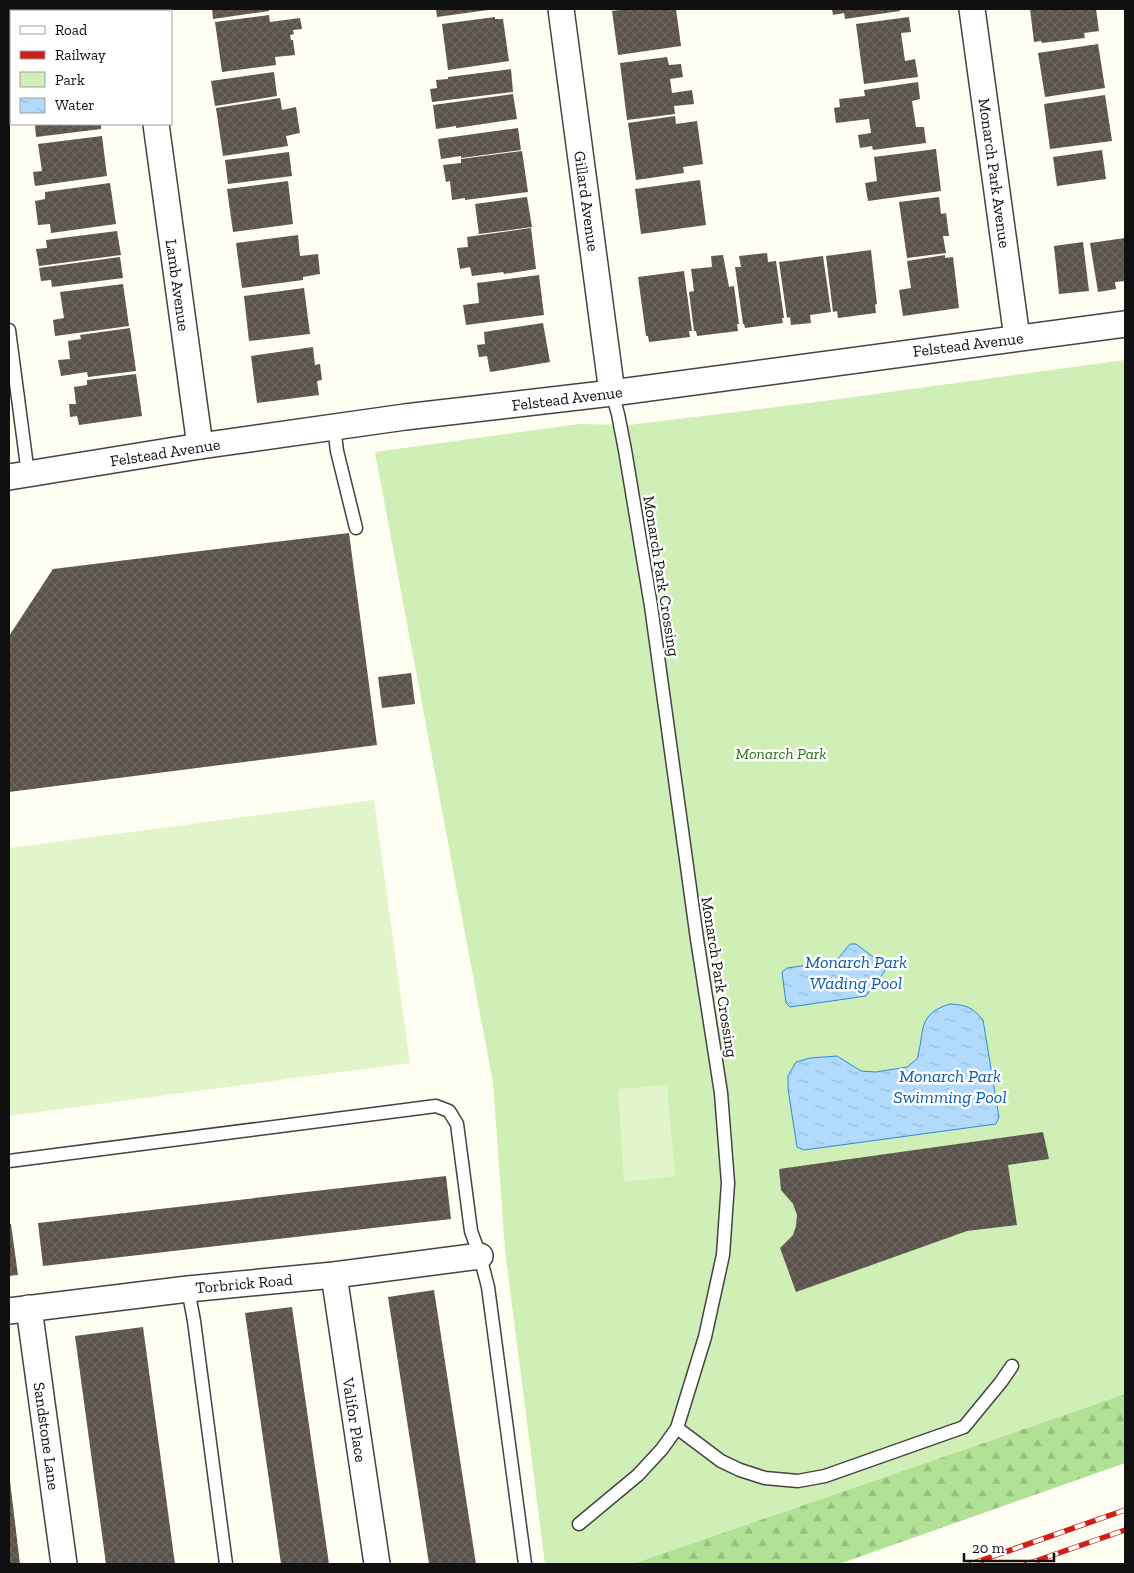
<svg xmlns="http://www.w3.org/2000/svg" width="1134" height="1573" font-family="'Zilla Slab',serif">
<defs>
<pattern id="forest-firs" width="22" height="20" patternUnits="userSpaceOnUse" patternTransform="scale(1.25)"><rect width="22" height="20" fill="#b0e195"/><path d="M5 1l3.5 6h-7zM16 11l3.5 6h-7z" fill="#96c07f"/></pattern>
<pattern id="water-ripples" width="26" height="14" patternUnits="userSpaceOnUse" patternTransform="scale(1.25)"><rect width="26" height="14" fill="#b1dafc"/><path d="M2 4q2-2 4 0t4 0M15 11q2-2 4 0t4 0" fill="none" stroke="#97bad7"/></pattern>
<pattern id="building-cross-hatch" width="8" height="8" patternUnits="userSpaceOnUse" patternTransform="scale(1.25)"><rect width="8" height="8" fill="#5a524b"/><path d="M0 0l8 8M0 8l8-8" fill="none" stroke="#6d6661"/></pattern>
</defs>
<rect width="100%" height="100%" fill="#fffef3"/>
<path fill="url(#forest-firs)" d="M1125 1394V1463L839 1564H632Z"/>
<path fill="#cfefb7" d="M1125 360V1394L632 1564H545L505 1250 493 1083 375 452 579 424 629 425 824 401Z"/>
<g fill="#e2f5ca">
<path d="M374 800 410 1063 9 1116V848Z"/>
<path d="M667 1085 675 1176 624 1182 618 1089Z"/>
</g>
<g fill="url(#water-ripples)" stroke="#3088dc">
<path d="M850 944H856L884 965 885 971 866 996 790 1007 786 1003 782 972 787 968 836 961Z"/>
<path d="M950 1004C967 1005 972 1007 983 1020L999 1117 996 1124 804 1150 797 1147 788 1089V1076L796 1062 810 1058 837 1056 861 1071 876 1072 907 1067 917 1059C925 1033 916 1014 950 1004Z"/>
</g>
<g fill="url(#building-cross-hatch)">
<path d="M10 9H75V10L65 11H10Z"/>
<path d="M212 9H269V11L213 19Z"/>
<path d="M436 9H488V10L437 17Z"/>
<path d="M627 9H676L681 46 618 55 612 11Z"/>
<path d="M832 9H900V11L845 19 844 13 833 15Z"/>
<path d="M1030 9H1080V10L1096 9 1099 31 1084 33 1085 38 1042 43 1041 41 1034 42Z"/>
<path d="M269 15 270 22 300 18 302 29 293 30 294 34 290 35 291 40H293L295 55 275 57 276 65 222 72 215 22Z"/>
<path d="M495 17V19H503L509 61 448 70 442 24Z"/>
<path d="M909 17 911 32 901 33 905 61 915 59 918 77 864 84 856 24Z"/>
<path d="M1098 44 1105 88 1045 97 1038 53Z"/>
<path d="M667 57 669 65 681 64 683 77 670 79 672 93 692 90 694 104 674 106 675 114 627 120 620 63Z"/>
<path d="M511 69 513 92 432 102 430 89 437 88 436 80 448 79V77Z"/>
<path d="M274 72 277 96 215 106 211 81Z"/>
<path d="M918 82 920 99 912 101 916 127H924L926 143 873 150 872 146 860 148 858 135 871 133 869 119 836 123 834 108 840 107 839 99 865 96 864 90Z"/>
<path d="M513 94 517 119 456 128V126L436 129 433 105Z"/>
<path d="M1105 95 1112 141 1050 149 1044 104Z"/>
<path d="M280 98 282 110 296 107 300 133 286 136 288 146 223 156 216 108Z"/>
<path d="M675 116 676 124 697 121 703 164 683 167 684 173 636 180 628 123Z"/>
<path d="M35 124H101V129L36 137Z"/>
<path d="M518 128 521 150 461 158V156L441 159 438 139Z"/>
<path d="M102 136 107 176 35 186 33 172 42 171 38 144Z"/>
<path d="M936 149 941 191 868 201 865 183 877 181 874 157Z"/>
<path d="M1102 150 1106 179 1057 186 1053 157Z"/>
<path d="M522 151 528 192 465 200V198L452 200 450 181 446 182 443 165 461 163V159Z"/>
<path d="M289 152 292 176 228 184 225 160Z"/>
<path d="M700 180 706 225 641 234 635 189Z"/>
<path d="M288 181 293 224 233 232 227 189Z"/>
<path d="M110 183 116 224 51 233 50 224 38 225 35 201 45 199V192Z"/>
<path d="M527 197 532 227 479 234 475 204Z"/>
<path d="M939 197 941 214 946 213 949 236H943L946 253 907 258 899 202Z"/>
<path d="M531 228 536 269 504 274 503 272 472 276 470 267 460 269 457 248 468 247 467 237Z"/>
<path d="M117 231 121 255 39 266 36 249 47 248 46 240Z"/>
<path d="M298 235 300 256 318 254 320 274 303 277V280L242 288 236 243Z"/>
<path d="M1125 238V281L1115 282 1116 289 1098 292 1090 243Z"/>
<path d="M1083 242 1089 291 1059 294 1054 246Z"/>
<path d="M871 250 877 304 875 305 876 313 838 318 837 311 833 312 826 256Z"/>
<path d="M767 253 768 262 776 261 784 318H782L783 323 745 328 744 324H743L735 267H741L739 256Z"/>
<path d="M723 255 729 287 734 286 739 324H737L738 331 697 336 696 331H694L689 292 694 291 691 269 712 267 711 256Z"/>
<path d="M945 255V258L953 257 959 308 903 316 899 290 911 288 907 261Z"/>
<path d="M823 256 831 312 810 315 811 323 791 325 790 317 787 318 779 262Z"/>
<path d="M120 257 123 278 52 287 51 280 41 281 39 268Z"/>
<path d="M684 271 692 331H689L690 337 649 342 648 336H646L638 277Z"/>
<path d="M539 275 544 315 466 325 463 305 479 303 477 283Z"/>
<path d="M123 284 129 326 55 336 53 320 64 318 60 292Z"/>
<path d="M304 288 310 334 249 341 244 296Z"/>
<path d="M543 323 550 362 490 372 487 356 479 357 477 345 485 344 484 332Z"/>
<path d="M130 328 136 371 88 377 87 372 61 376 58 360 70 359 68 341 81 339 80 335Z"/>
<path d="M313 347 315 365 320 364 322 380 317 381 319 395 257 403 251 356Z"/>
<path d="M136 374 142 416 79 425 77 416 70 417 69 404H76L74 387 87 385V380Z"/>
<path d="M349 533 377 745 9 792V636L53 569Z"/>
<path d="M411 673 415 704 382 708 378 677Z"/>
<path d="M1043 1132 1049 1159 1008 1165 1017 1225 967 1231 796 1292 780 1248 793 1235 796 1226 797 1215 793 1204 781 1190 779 1169Z"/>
<path d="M446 1176 451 1219 43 1266 38 1223Z"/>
<path d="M9 1224H11L18 1275 9 1276Z"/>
<path d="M434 1290 476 1564H429L388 1297Z"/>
<path d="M292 1307 329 1564H281L245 1313Z"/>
<path d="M143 1327 175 1564H106L75 1336Z"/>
<path d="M9 1481H10L20 1564H9Z"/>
</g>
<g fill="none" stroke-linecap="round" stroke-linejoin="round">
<defs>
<g id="service">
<path d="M9 330 28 474"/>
<path d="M334 427 337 451 356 528"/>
<path d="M9 1161 436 1106 449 1111 457 1124 471 1231 480 1256 488 1287 525 1564"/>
<path d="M188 1289 194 1321 226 1564"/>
<path d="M677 1428 721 1461 740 1470 765 1478 798 1481 825 1476 964 1427 1001 1382 1012 1366"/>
<path d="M579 1524 638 1475 662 1449 677 1428 705 1337 723 1255 728 1183 721 1093 697 939 651 606 625 450 618 414 612 393"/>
</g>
<g id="minor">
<path d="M140 9 141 11"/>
<path d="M561 9 612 393"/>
<path d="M972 9 1017 338"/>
<path d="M156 124 200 446"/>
<path d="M9 477 200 446 405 417 612 393 1125 324"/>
<path d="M334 1275 377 1564"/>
<path d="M29 1308 64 1564"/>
<path d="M9 1311 188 1289 334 1275 480 1256"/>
</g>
</defs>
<use href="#service" stroke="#434343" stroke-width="15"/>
<use href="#minor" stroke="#434343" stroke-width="28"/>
<use href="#service" stroke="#fff" stroke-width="12"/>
<use href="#minor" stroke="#fff" stroke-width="25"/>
<defs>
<g id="rail">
<path d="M971 1564 1125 1510"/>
<path d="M1027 1564 1125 1530"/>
</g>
</defs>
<use href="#rail" stroke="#d01f18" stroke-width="5.5"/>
<use href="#rail" stroke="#fff" stroke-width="4" stroke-dasharray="11" stroke-linecap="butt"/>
</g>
<g text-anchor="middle" stroke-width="5" stroke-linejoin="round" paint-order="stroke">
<g font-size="16" fill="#101010" stroke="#fff">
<text transform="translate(995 173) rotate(82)" y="6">Monarch Park Avenue</text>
<text transform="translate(587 201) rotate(82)" y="6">Gillard Avenue</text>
<text transform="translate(178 285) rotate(82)" y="6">Lamb Avenue</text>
<text transform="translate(968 344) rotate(-7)" y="6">Felstead Avenue</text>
<text transform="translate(567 398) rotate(-7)" y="6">Felstead Avenue</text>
<text transform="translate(165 452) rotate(-9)" y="6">Felstead Avenue</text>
<text transform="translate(662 576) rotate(81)" y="6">Monarch Park Crossing</text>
<text transform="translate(720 977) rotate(81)" y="6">Monarch Park Crossing</text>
<text transform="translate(244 1283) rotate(-5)" y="6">Torbrick Road</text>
<text transform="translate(355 1420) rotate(81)" y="6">Valifor Place</text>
<text transform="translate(47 1436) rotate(82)" y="6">Sandstone Lane</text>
</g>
<g font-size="16" font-style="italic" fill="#237018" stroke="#fff">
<text x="781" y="759">Monarch Park</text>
</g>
<g font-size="18" font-style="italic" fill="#0a5ab1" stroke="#fff">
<text x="856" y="968">Monarch Park<tspan x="856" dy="21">Wading Pool</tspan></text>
<text x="950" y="1082">Monarch Park<tspan x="950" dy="21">Swimming Pool</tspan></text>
</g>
</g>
<rect width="1134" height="1573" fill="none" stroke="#101010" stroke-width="20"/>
<rect x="10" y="10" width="162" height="115" fill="#ffffff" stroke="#9f9f9f"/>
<rect x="20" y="26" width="25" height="8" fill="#ffffff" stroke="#9f9f9f"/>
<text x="55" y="35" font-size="15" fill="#101010">Road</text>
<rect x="20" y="51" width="25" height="8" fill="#d01f18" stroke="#9f9f9f"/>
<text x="55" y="60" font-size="15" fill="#101010">Railway</text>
<rect x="20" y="72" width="25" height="15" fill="#cfefb7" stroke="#9f9f9f"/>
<text x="55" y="85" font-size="15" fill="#101010">Park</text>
<rect x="20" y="98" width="25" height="15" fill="url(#water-ripples)" stroke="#9f9f9f"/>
<text x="55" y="110" font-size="15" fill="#101010">Water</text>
<path d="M964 1553v8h90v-8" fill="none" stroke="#101010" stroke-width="2.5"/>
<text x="972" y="1553" font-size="15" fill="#101010" stroke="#ffffff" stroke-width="4" paint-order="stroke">20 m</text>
</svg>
